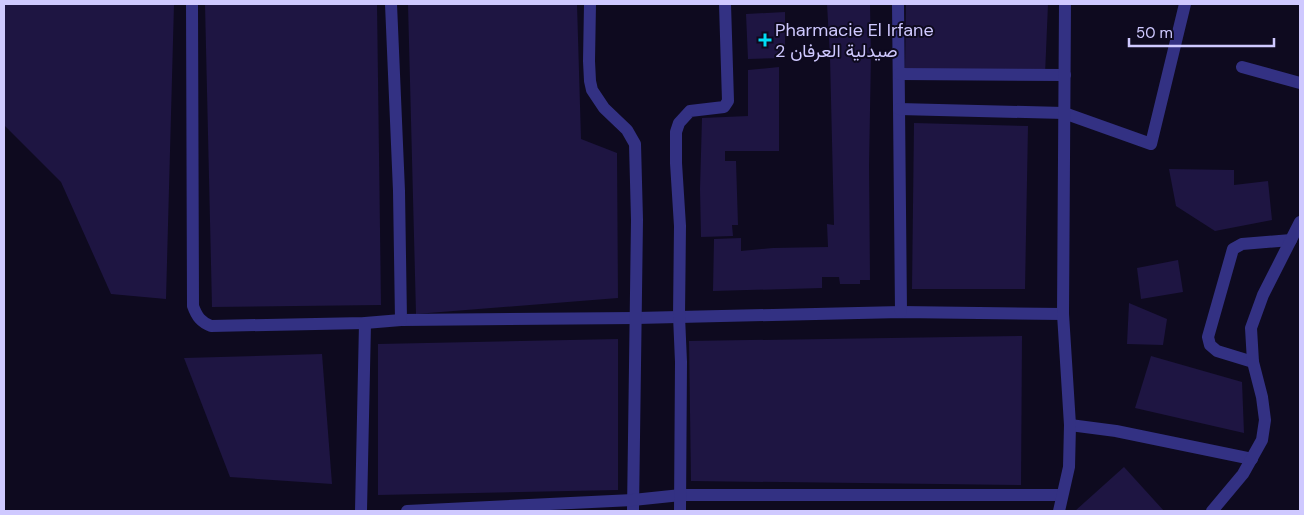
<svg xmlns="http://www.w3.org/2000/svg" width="1304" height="515" font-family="'DM Sans',Vazirmatn,sans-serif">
<rect width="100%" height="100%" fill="#0e0a1f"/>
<g fill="#1e1542">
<path d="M4 4H174L166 299 111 294 61 182 4 125Z"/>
<path d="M205 4H377L381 305 212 307Z"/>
<path d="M408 4H577L581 139 617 153 618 298 416 314Z"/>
<path d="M827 4H870L871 55 869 165 870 280H860V284H840L839 277H822V288L713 291 714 239 741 238V251L773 248 828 247 827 224 834 225 830 57Z"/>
<path d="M906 4H1048L1045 75 905 68Z"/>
<path d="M785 12V58L748 59 746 14Z"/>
<path d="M779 67V151H725V161H736L738 225H732L733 236 701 237 700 189 702 118 748 116V70Z"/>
<path d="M914 123 1028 126 1025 289H912Z"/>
<path d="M1169 169 1234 170V185L1268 181 1272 220 1215 231 1176 206Z"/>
<path d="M1178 260 1183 292 1141 299 1137 268Z"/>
<path d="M1129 303 1167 319 1163 345 1127 344Z"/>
<path d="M1022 336 1021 485 691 481 689 341Z"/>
<path d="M618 339V490L378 495V344Z"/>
<path d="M322 354 332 484 230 477 184 358Z"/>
<path d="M1151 356 1242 382 1244 433 1135 408Z"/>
<path d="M1124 467 1164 511H1075Z"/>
</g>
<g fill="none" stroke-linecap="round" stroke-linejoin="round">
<g stroke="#333183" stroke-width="12">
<path d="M192 4 193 306C197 317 201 322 211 326L365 323 401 320 636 318 901 312 1063 314"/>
<path d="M391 4 399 191 401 320"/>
<path d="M590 4 589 61 590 81 592 90 604 108 627 130 635 144 637 220 633 511"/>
<path d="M898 4 901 312"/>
<path d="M1242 67 1300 83"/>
<path d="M899 74 1065 75"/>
<path d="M899 109 1064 113 1151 144 1185 4"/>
<path d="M1253 362 1217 351 1210 345 1208 337 1233 249 1242 244 1291 240"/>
<path d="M1070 425 1116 431 1252 459"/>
<path d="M361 511 365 323"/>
<path d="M407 511 633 500 681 495H1062"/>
<path d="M680 511 681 362 679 316 680 226 676 163V132L679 123 690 111 724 107 728 101 725 4"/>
<path d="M1059 511 1069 467 1070 425 1063 314 1065 4"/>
<path d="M1212 511 1243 474 1262 440 1265 420 1262 397 1253 362 1251 328 1263 295 1300 222"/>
</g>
</g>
<path fill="#00ddf4" stroke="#0e0a1f" stroke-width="2" d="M762.5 32.5h5v5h5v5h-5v5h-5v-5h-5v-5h5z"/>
<g text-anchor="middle" stroke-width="4" stroke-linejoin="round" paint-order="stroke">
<g font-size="18" fill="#cfc9ff" stroke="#0e0a1f" text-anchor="start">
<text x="775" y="36">Pharmacie El Irfane<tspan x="775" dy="21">صيدلية العرفان 2</tspan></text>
</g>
</g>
<rect width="1304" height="515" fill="none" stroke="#cfc9ff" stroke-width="10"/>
<path d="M1129 38v8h145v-8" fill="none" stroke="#cfc9ff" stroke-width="2.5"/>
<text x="1136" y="38" font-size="15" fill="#cfc9ff" stroke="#0e0a1f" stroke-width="4" paint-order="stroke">50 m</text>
</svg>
